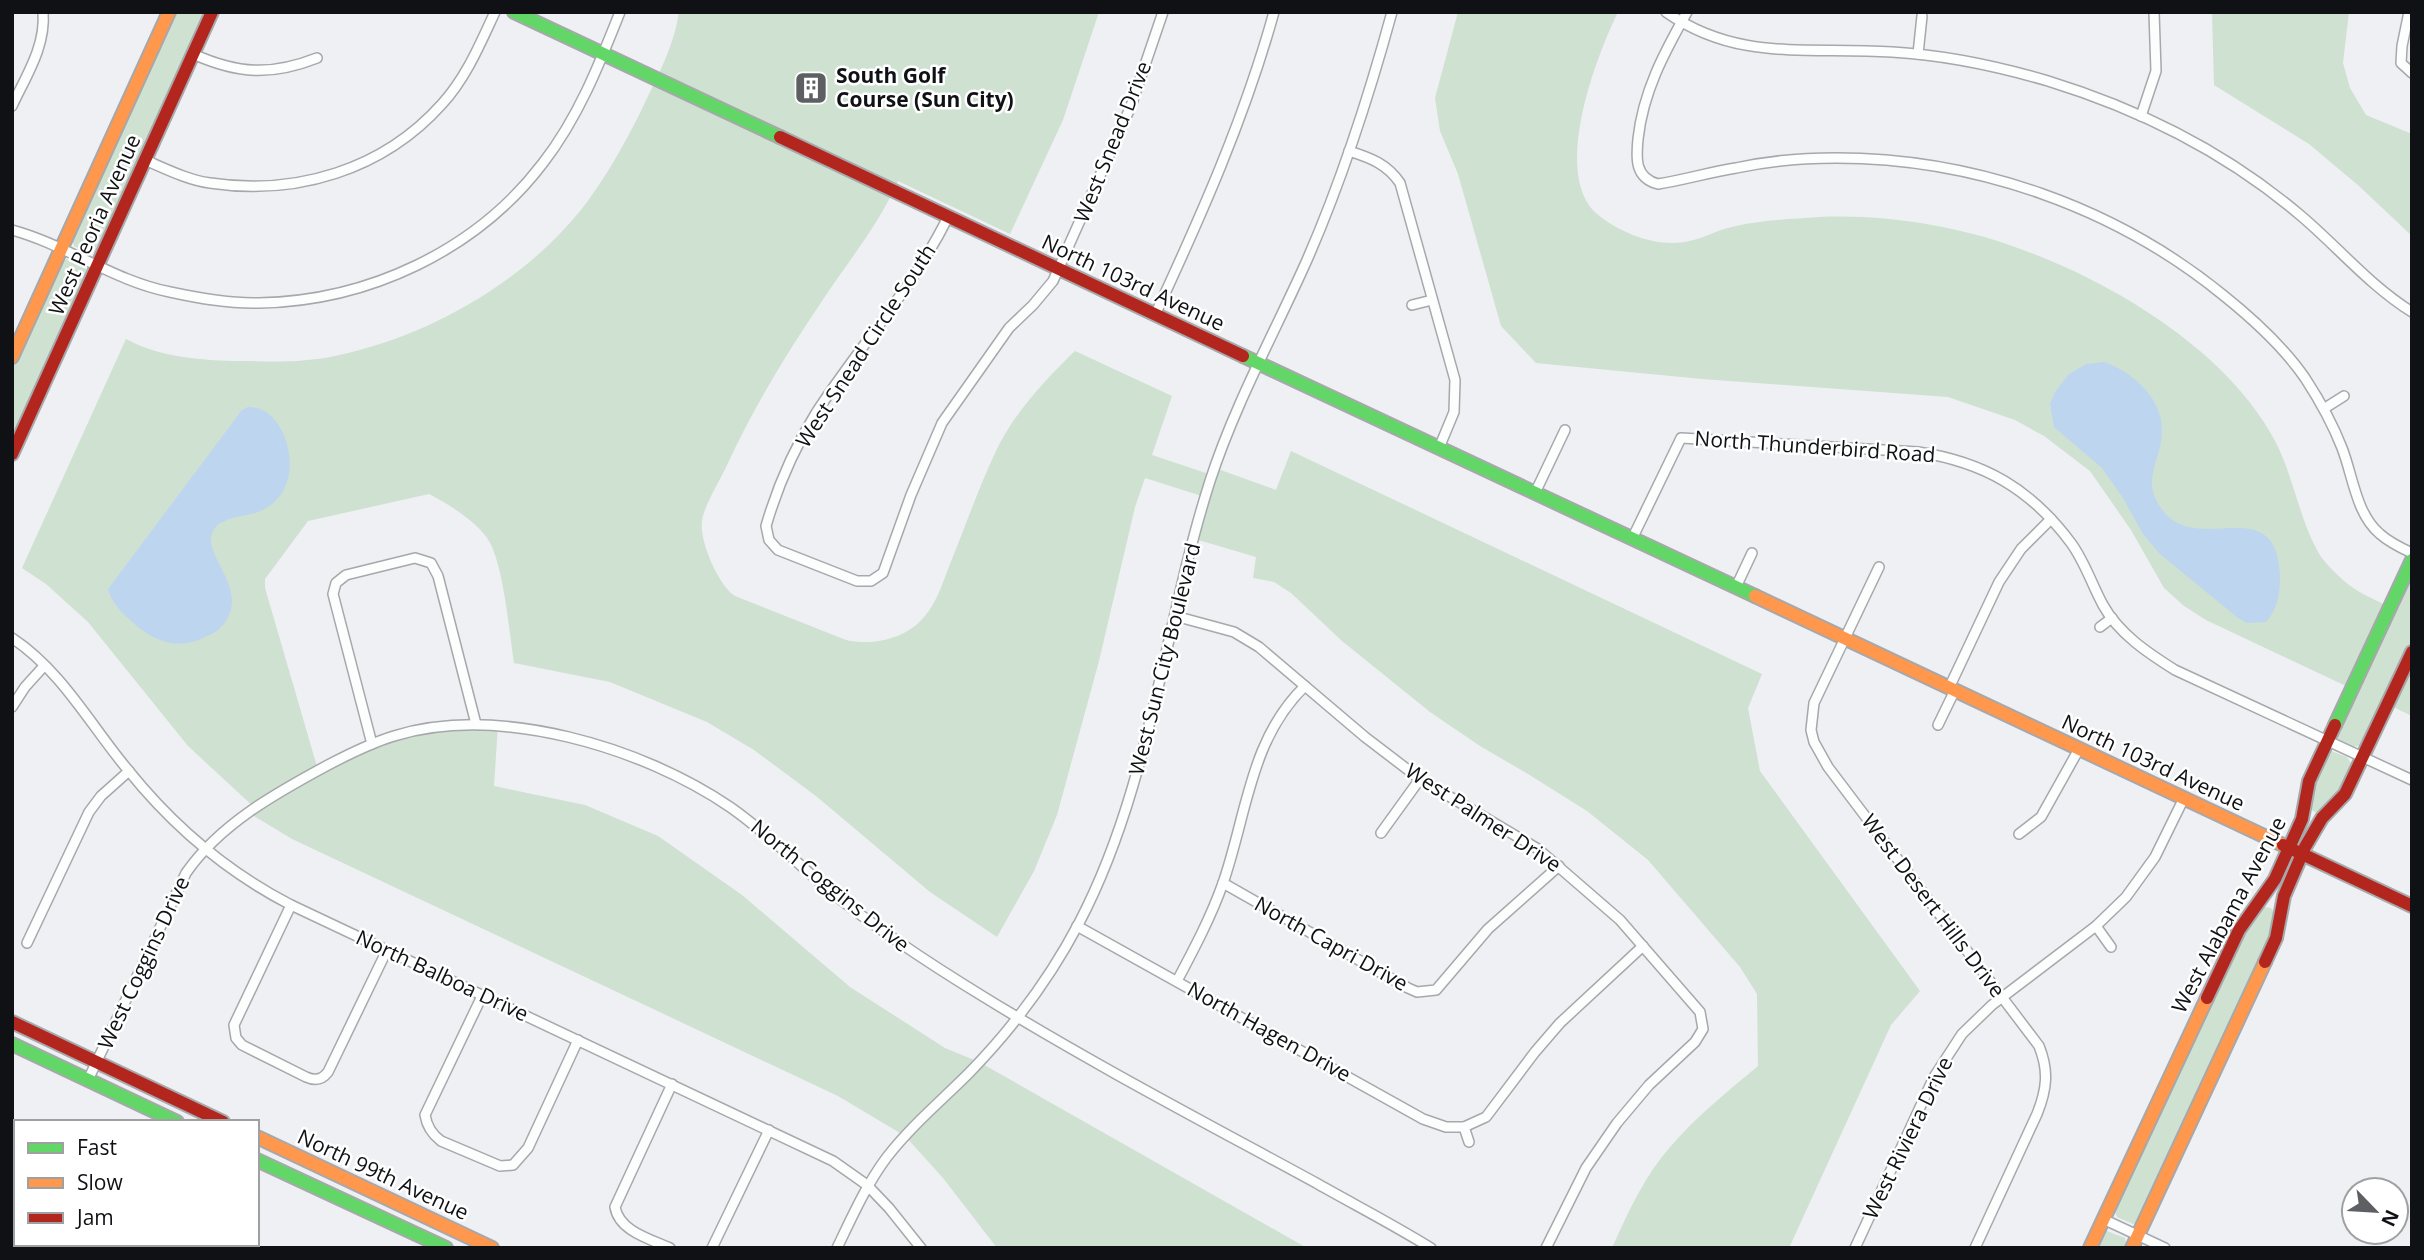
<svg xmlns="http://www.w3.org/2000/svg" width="2424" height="1260" font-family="'Open Sans',sans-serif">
<rect width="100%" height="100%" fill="#eef0f4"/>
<g fill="#cfe1d0">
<path d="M175 12H207L98 252 89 254 74 246 72 239Z"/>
<path d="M679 12H1099L1063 120 1010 234 898 181C879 224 850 259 824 298 788 351 755 405 728 463 721 479 704 505 702 521 699 541 719 586 735 596L846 640C873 646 906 639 924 617 937 602 943 582 950 564 965 527 979 487 996 451 1014 413 1045 380 1075 351L1172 396 1152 455 1212 475 1215 468 1276 490 1291 451 1762 674 1748 708 1760 771 1920 991 1891 1025 1789 1248H1612C1628 1212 1645 1175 1671 1146 1697 1116 1728 1091 1758 1066L1757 994 1740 967 1648 860 1587 811 1528 774 1480 746 1430 712 1342 641 1291 593 1274 582 1253 578 1256 557 1195 539 1205 497 1145 478 1135 507 1099 661 1057 815 1034 871 997 937 930 892 816 796 754 750 707 722 610 682 514 663C509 631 504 567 489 541 479 523 447 503 429 494L308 521 265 579V588L318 770 395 735 498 725 494 786 585 805 658 836 742 895 850 987 945 1048 979 1062 1307 1248H997L943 1178 905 1136 838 1096 292 839 249 813 255 808 188 746 88 622 46 584 22 568 126 339C163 359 209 361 250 361 278 362 307 362 335 356 427 337 521 284 581 210 605 179 624 145 641 111 656 79 674 47 679 12Z"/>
<path d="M1458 12H1618C1596 57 1551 174 1597 214 1620 233 1655 247 1685 242 1703 239 1719 229 1736 226 1763 220 1792 219 1819 217 1887 214 1960 226 2023 250 2114 283 2227 351 2274 439 2293 474 2298 515 2317 550 2322 561 2335 572 2344 581 2355 591 2372 598 2385 605L2346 686 2206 620 2184 606 2164 588 2131 530 2090 471 2044 436 2015 420 1948 397 1702 379 1536 363 1501 326 1458 174 1440 131 1435 98Z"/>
<path d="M2212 12H2349L2343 63 2350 88 2366 115 2412 134V236L2359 186 2309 144 2214 85Z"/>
<path d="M66 259 85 266 88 274 12 441V369L61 264Z"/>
<path d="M2412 572V641L2362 745 2353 747 2339 740 2337 736Z"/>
<path d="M2412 652V716L2387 704Z"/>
<path d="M2331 751 2347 757 2352 765C2344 782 2337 807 2317 813L2311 810C2305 790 2319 770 2327 753Z"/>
<path d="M2264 907 2271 908C2277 916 2274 925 2273 934L2139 1222 2133 1224 2117 1217 2114 1209 2245 925 2260 908Z"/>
<path d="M2107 1231 2125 1238 2127 1248H2095L2102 1233Z"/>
</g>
<g fill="#bed5f0">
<path d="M2104 362C2131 371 2163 398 2162 431 2162 462 2138 480 2164 512 2200 556 2278 489 2280 578 2280 595 2277 610 2266 622L2247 623 2238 618 2160 554 2143 534 2123 498 2102 468 2054 427 2050 404 2055 392 2069 374 2086 364Z"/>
<path d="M248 407C264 407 273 415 281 429 297 460 293 501 255 513 241 517 221 517 213 531 200 554 252 589 223 625 218 631 212 634 205 637 177 652 150 640 129 619 120 611 111 601 108 589L242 410Z"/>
</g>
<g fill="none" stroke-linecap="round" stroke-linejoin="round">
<defs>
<g id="street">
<path d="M1666 12C1739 63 1809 46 1892 52 1945 55 1997 66 2048 81 2139 109 2227 153 2300 215 2337 246 2370 286 2412 312"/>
<path d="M1687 12C1664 53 1643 92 1638 139 1636 159 1635 178 1658 184 1684 180 1710 172 1736 168 1768 161 1802 158 1836 158 1975 158 2115 207 2223 295 2253 319 2283 346 2305 378 2320 401 2332 422 2342 448 2353 476 2356 514 2380 534 2389 542 2401 548 2412 553"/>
<path d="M2409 12 2402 46 2401 63 2412 73"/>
<path d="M193 54C238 74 271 76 317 58"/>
<path d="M1918 54 1922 16"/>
<path d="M12 106C26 76 46 46 43 12"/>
<path d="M2141 116 2156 71 2154 12"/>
<path d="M1349 151C1371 158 1387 164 1400 183L1455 380 1454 412 1439 448"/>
<path d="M145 160C166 169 188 180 210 183 296 196 383 170 442 104 466 78 480 44 495 12"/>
<path d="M948 217C913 288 859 347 816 413 795 447 777 488 766 526L769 540 778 550 857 581H871L883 573 911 495 942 423 1009 328 1033 305 1053 281 1131 106 1163 12"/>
<path d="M12 230C67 245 114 281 170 292 198 298 229 304 259 303 368 301 476 251 543 163 578 118 599 65 620 12"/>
<path d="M1412 305 1432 300"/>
<path d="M1155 315C1201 216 1245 117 1274 12"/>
<path d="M2325 408 2344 396"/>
<path d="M1535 493 1565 430"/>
<path d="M1632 539 1681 438 1918 452C1984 462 2031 489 2071 543 2085 562 2092 585 2103 605 2119 634 2148 653 2175 670L2412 780"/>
<path d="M1879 567 1814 703 1811 730 1814 742 1828 767 2039 1046C2049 1071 2047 1089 2037 1114L1975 1248"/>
<path d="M1736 587 1752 553"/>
<path d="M1175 616 1234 632 1259 647 1365 737 1420 779 1538 849 1620 920 1700 1012 1703 1029 1695 1042 1649 1085 1617 1123 1586 1168 1546 1248"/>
<path d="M2100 627 2112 618"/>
<path d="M12 638C62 671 91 726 128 770 173 826 227 872 291 905L833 1161 867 1185 889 1208 921 1248"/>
<path d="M1949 688 1999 582 2021 549 2051 519"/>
<path d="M12 707 25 687 44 666"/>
<path d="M1938 725 1955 690"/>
<path d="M372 744 333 594 336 583 346 575 415 558 431 563 438 576 476 724"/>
<path d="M1381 833 1420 779"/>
<path d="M2019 834 2041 817 2079 749"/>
<path d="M1223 883 1408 988 1417 992 1436 990 1488 929 1559 866"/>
<path d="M291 905 234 1025 236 1038 242 1045 306 1077C315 1081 322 1080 328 1072L387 950"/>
<path d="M1077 926 1423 1119 1446 1127H1464L1486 1117 1535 1052 1560 1023 1643 946"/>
<path d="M2096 926 2111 947"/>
<path d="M27 943 89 812 101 796 129 771"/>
<path d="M1177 981C1194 949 1211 917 1223 883 1247 814 1250 739 1305 686"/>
<path d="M482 996 425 1115C427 1127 432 1134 441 1141L500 1166 513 1165 528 1148 578 1040"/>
<path d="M88 1080 186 873C220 824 276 793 328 765 349 754 371 743 394 736 499 704 642 747 730 807 766 832 797 863 830 891 879 931 930 964 984 997 1093 1064 1206 1123 1318 1184 1355 1205 1394 1225 1431 1248"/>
<path d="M1464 1127 1469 1142"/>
<path d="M2103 1219 2165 1248"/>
<path d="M670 1248C650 1239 619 1231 615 1207L672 1084"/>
<path d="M712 1248 769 1130"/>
<path d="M837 1248C852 1217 866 1185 887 1157 911 1126 941 1101 969 1073 1012 1029 1050 978 1079 923 1151 786 1163 628 1210 481 1235 404 1274 334 1307 260 1342 180 1369 96 1392 12"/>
<path d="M1855 1248 1934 1077 1962 1034 1992 1005 2096 926 2126 897 2155 857 2184 798"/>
</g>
<g id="fast">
<path d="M514 12 780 137"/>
<path d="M1243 356 1755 596"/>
<path d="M2335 725 2412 560"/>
<path d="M12 1044 177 1122"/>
<path d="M257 1160 446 1248"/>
</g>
<g id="slow">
<path d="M12 357 169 12"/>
<path d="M1755 596 2283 845"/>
<path d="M257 1137 492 1248"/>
<path d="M2090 1248 2207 998"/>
<path d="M2132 1248 2265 962"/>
</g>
<g id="jam">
<path d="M780 137 1243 356"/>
<path d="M12 454 212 12"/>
<path d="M2283 845 2412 906"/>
<path d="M2265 962 2276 938 2284 896 2305 847 2322 818 2345 794 2412 652"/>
<path d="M2207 998 2239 930 2275 879 2302 819 2309 781 2335 725"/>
<path d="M12 1022 223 1122"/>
</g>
</defs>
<use href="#street" stroke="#a6a8ab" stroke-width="12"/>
<use href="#fast" stroke="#a6a8ab" stroke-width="16"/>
<use href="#slow" stroke="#a6a8ab" stroke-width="16"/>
<use href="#jam" stroke="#a6a8ab" stroke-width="16"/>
<use href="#street" stroke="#fcfdfd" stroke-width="9"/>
<use href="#fast" stroke="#63d668" stroke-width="12"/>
<use href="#slow" stroke="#ff974d" stroke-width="12"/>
<use href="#jam" stroke="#b3261e" stroke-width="12"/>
</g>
<defs>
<symbol id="building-square" viewBox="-11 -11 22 22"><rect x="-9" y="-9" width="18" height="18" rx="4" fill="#5e5f62" stroke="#fff"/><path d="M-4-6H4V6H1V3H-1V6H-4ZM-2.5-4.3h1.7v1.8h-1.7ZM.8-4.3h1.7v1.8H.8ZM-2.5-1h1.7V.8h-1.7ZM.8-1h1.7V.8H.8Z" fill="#fff"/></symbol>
</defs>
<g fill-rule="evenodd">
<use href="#building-square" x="792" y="69" width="38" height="38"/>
</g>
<g text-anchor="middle" stroke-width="5" stroke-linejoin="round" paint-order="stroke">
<g font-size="21" font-weight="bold" fill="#101114" stroke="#fff" text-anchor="start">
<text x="836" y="83">South Golf<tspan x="836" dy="24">Course (Sun City)</tspan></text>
</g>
<g font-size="21" fill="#101114" stroke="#fff">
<text transform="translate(1113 142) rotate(-68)" y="7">West Snead Drive</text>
<text transform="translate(95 225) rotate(-66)" y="7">West Peoria Avenue</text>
<text transform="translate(1133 283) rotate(25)" y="7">North 103rd Avenue</text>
<text transform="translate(866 346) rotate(-57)" y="7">West Snead Circle South</text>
<text transform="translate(1815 447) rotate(4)" y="7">North Thunderbird Road</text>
<text transform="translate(1165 659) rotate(-76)" y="7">West Sun City Boulevard</text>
<text transform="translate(2153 763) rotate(25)" y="7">North 103rd Avenue</text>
<text transform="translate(1483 818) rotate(33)" y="7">West Palmer Drive</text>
<text transform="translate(830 886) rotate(39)" y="7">North Coggins Drive</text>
<text transform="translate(1933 906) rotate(53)" y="7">West Desert Hills Drive</text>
<text transform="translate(2229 915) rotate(-62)" y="7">West Alabama Avenue</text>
<text transform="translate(1331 944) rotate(29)" y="7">North Capri Drive</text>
<text transform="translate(144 963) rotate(-65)" y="7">West Coggins Drive</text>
<text transform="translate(442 976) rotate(25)" y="7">North Balboa Drive</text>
<text transform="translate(1269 1032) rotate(29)" y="7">North Hagen Drive</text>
<text transform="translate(1908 1138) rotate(-64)" y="7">West Riviera Drive</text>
<text transform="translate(383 1175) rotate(25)" y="7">North 99th Avenue</text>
</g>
</g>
<rect width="2424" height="1260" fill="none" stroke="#101114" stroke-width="28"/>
<rect x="14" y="1120" width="245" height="126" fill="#ffffff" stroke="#9fa0a1" stroke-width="2"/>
<rect x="28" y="1143" width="35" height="10" fill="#63d668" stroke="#9fa0a1" stroke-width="2"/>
<text x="77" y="1155" font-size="21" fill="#101114">Fast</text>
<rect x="28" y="1178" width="35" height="10" fill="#ff974d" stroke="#9fa0a1" stroke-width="2"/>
<text x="77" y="1190" font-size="21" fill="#101114">Slow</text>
<rect x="28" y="1213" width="35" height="10" fill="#b3261e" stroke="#9fa0a1" stroke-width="2"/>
<text x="77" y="1225" font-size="21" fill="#101114">Jam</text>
<g transform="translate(2375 1211) rotate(115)"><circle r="33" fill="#ffffff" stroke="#9fa0a1" stroke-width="2"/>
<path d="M0-5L12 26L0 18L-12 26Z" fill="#5e5f62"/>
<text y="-10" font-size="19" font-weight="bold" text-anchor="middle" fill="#101114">N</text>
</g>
</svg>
